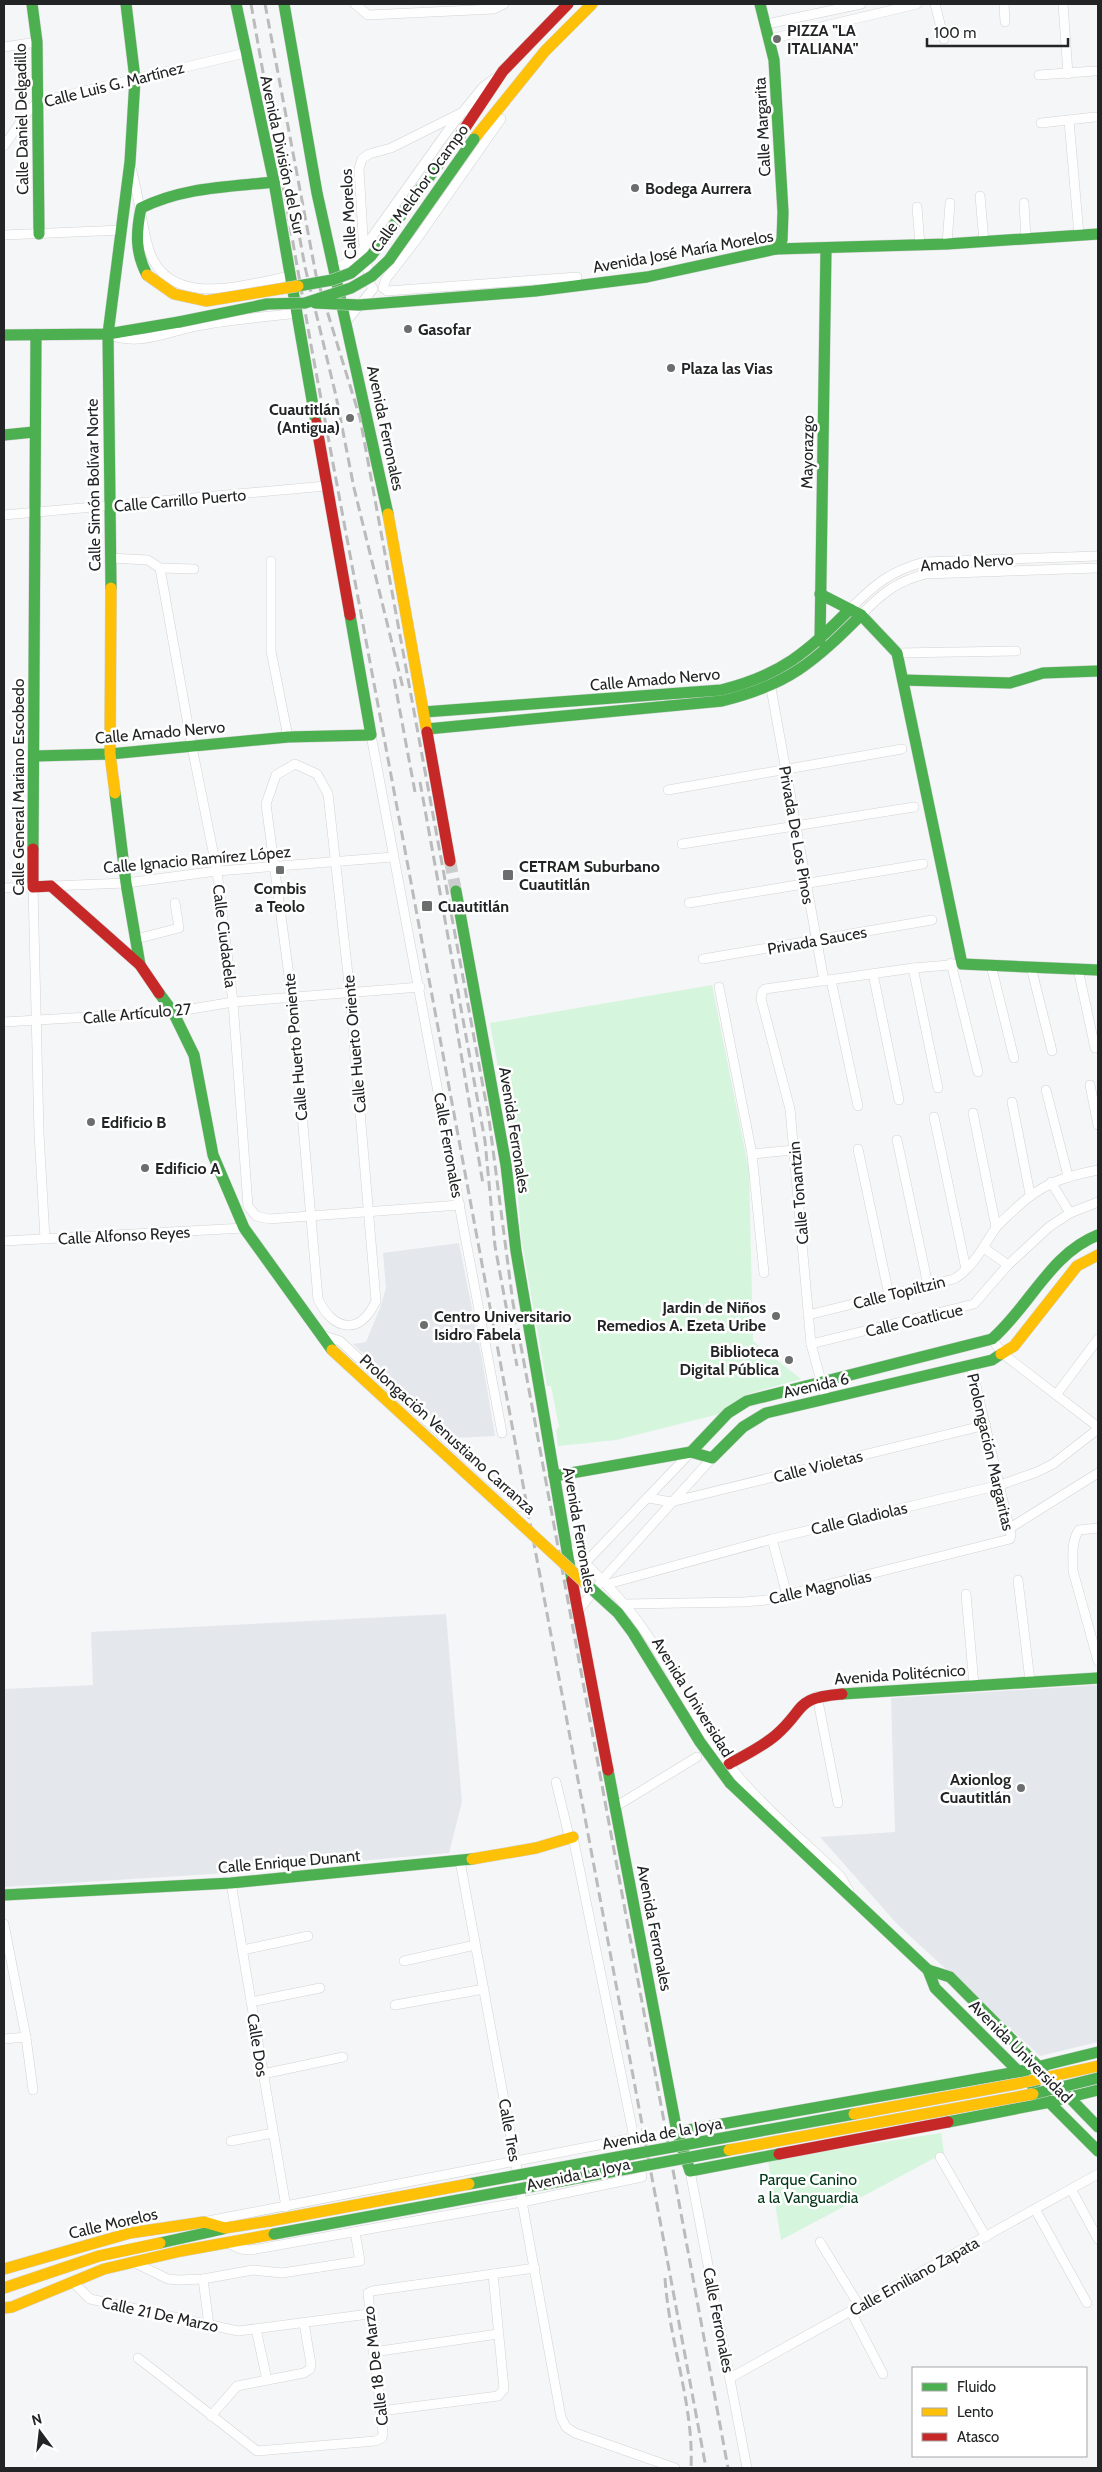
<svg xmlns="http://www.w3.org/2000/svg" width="1102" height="2472" font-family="Cabin,sans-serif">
<rect width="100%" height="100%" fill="#f5f6f7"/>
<g fill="#e4e8ed">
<path d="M459 1243 482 1359 495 1436 455 1438 353 1344 366 1342 380 1308 386 1288 383 1253Z"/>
<path d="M446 1614 462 1802 449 1853 213 1874 4 1887V1689L93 1685 91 1632Z"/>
<path d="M1098 1685V2042L1040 2056 898 1925 820 1837 895 1832 891 1698Z"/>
</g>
<g fill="#d5f5dd">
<path d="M712 985 749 1170 753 1341 801 1379 748 1394 719 1414 616 1440 558 1446 556 1430 559 1427 551 1386H547L521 1237 516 1166 490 1023Z"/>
<path d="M941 2133 944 2153 781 2240 768 2160Z"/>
</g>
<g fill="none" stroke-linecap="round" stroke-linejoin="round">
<path stroke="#cbcccd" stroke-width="12" stroke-dasharray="12 6" stroke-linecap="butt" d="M450 861 456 891"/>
<defs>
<g id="street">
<path d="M355 4 368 15 494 9 504 4"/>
<path d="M935 4 944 39"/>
<path d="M1004 4 1005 22"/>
<path d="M1063 4 1068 74"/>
<path d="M767 24 861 4"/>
<path d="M770 39 917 4"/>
<path d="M4 47 37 42"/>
<path d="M1039 75 1095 71"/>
<path d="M501 119 417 239 386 279 383 288 387 291 577 277"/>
<path d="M1069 121 1079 235"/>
<path d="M1041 123 1095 117"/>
<path d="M4 146 29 110 38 102 245 53"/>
<path d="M131 168C139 195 141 224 149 250 169 311 246 284 291 276"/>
<path d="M980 196 984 242"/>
<path d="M1024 203 1026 239"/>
<path d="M917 207 920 245"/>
<path d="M4 235 122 230"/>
<path d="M947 244 950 203"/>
<path d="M334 270 355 258 364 248 449 129 483 87 495 78"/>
<path d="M345 323 373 289 370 284 363 237 359 169 362 159 369 154 391 148 463 112"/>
<path d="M108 334C139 348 171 330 202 325 234 319 266 317 298 313"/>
<path d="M4 515 326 486"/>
<path d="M110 558 148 560 160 568 192 747 217 871 233 1002 248 1206 256 1216 269 1219 460 1205"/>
<path d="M271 561V651L288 737"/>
<path d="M160 568 194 569"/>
<path d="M850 609C874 585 890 571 924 562L1098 556"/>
<path d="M861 615C881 594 897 581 926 574L1098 568"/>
<path d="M897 653 1016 651"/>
<path d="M771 688 824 981"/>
<path d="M371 735 502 1433"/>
<path d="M295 764 317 774 328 794 350 993 376 1301C360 1336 333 1331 318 1299L292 998 266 804 276 775Z"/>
<path d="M668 790 902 749"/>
<path d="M682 844 914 807"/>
<path d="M51 886 126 883 217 871 393 857"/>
<path d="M4 888 33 887 39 1133 45 1239"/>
<path d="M689 903 923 864"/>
<path d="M136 939 179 928 175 903"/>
<path d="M703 959 932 920"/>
<path d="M951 963 978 1072"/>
<path d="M991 965 1014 1058"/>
<path d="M1031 967 1052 1051"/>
<path d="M913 968 938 1088"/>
<path d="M1078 969 1095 1048"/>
<path d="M873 974 899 1100"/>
<path d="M831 980 858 1106"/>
<path d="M719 987 752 1154 764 1273"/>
<path d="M4 1022 173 1012 233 1002 420 987"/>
<path d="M1090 1085 1098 1125"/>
<path d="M1046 1090 1068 1176"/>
<path d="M1012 1102 1030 1194"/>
<path d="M973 1113 996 1227"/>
<path d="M934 1117 966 1269"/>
<path d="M897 1140 928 1285"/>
<path d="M858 1149 889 1295"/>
<path d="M752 1154 794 1150"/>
<path d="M1051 1182 1070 1213"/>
<path d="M4 1241 244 1228"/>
<path d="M984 1248 1008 1265"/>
<path d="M808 1315 954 1279C973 1268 983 1247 995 1229 1000 1222 1008 1216 1014 1210 1041 1184 1062 1177 1098 1170"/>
<path d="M322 1335 340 1341 520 1507"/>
<path d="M992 1339 1003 1354 1098 1427"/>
<path d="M811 1344 974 1304 1008 1265 1049 1227 1070 1213 1098 1202"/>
<path d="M1056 1395 1098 1339"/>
<path d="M826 1399 811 1344 790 1109 761 999 762 992 765 989 913 968 962 964"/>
<path d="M649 1498 671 1502 986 1425"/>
<path d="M1010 1528 1098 1473"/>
<path d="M1098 1528 1079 1530C1071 1541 1073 1558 1073 1571L1098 1661"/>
<path d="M772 1539 787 1595"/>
<path d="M567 1547C598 1574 625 1601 648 1636 672 1672 690 1711 715 1746 749 1796 798 1835 841 1877L849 1891"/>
<path d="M575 1578 585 1563 691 1452"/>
<path d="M1018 1580 1030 1681"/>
<path d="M608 1584 772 1539 1000 1485 1037 1472 1053 1464 1098 1429"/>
<path d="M966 1594 974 1685"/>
<path d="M625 1604 744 1602 766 1600 1010 1539 1011 1535 971 1365"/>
<path d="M578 1611 603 1579 712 1458"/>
<path d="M817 1696 838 1803"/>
<path d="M556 1782 569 1836"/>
<path d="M615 1807 697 1757"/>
<path d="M460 1861 519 2181"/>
<path d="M231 1883 286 2207"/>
<path d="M4 1924 26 2037 33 2090"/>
<path d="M243 1950 308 1936"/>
<path d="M404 1961 475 1945"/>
<path d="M251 2002 320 1988"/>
<path d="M395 2005 484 1989"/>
<path d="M4 2039 26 2037"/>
<path d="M263 2074 343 2057"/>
<path d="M231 2141 273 2133"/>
<path d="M940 2157 986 2237"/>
<path d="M690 2171 747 2468"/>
<path d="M1071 2189 1098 2239"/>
<path d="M521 2196 561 2417 566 2427 575 2433 675 2468"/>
<path d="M1035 2209 1087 2303"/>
<path d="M208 2221 634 2138"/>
<path d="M820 2242 860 2307"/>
<path d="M228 2243 240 2249 251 2250 522 2202 642 2177 573 1837"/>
<path d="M133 2262 168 2279 178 2280 203 2279 253 2270 282 2273 360 2261 355 2232"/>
<path d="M203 2279 209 2325"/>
<path d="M73 2282 90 2299 238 2331 369 2314"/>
<path d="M851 2312 883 2374"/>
<path d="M256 2329 267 2380"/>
<path d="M373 2352 498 2334"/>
<path d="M138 2358 257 2451 375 2441 382 2438 383 2433 368 2293 372 2291 535 2268"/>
<path d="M730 2378 1098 2174"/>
<path d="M381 2411 498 2396 504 2389 493 2274"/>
<path d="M211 2416 237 2386 304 2373 310 2369 311 2364 304 2323"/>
</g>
<g id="fast">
<path d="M32 4 37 42 39 234"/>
<path d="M236 4 274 182 316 423"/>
<path d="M284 4 317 193 388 514"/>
<path d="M760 4 774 60 783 212 782 240 776 249"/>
<path d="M147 275C135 252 136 233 141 208 183 187 228 187 274 182"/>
<path d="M535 291 647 277 776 249 947 244 1098 234"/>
<path d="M4 335 108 334 179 322"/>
<path d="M4 435 34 432"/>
<path d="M111 588 108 334 130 162 135 79 126 4"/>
<path d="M820 594 861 615 897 653 962 964 1098 970"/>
<path d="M820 641 826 249"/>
<path d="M903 680 1010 683 1043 673 1098 671"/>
<path d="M424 712 721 690C782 675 807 652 850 609"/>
<path d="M427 729 722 701C788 685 814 662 861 615"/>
<path d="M35 756 110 754 288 737 371 735 350 615"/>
<path d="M115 793 126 883 140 965"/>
<path d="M33 849 36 335"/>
<path d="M456 891 506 1165 516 1251 572 1580"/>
<path d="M159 993 173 1012 194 1055 213 1155 244 1228 332 1350"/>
<path d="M691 1452 728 1413 747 1401 992 1339C1029 1307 1051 1253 1098 1235"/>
<path d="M554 1476 691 1452 712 1458 743 1427 766 1413 992 1360 1001 1354"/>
<path d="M842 1694 1098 1678"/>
<path d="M608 1770 677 2132 690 2171 779 2154"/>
<path d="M730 1783 928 1970 935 1988 1098 2151"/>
<path d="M4 1895 231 1883 472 1859"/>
<path d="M928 1970 950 1977 1043 2071"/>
<path d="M1066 2094 1098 2127"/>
<path d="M948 2122 1050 2102 1098 2090"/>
<path d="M677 2132 1017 2072 1098 2052"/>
<path d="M160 2243 223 2229"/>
</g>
<g id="slow">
<path d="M474 139 545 51 592 4"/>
<path d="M388 514 427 732"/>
<path d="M111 588 110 754 115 793"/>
<path d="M1001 1354 1014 1346 1077 1266 1098 1255"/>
<path d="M472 1859 536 1848 573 1837"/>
<path d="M4 2269 130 2233 204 2222 225 2228 270 2221"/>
<path d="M4 2288 99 2256 160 2243"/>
<path d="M4 2308 12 2307 104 2269 181 2251 274 2234"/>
</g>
<g id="jam">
<path d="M461 134 503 71 568 4"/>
<path d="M316 423 350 615"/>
<path d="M427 732 450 861"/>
<path d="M33 849V887L51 886 140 965 159 993"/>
<path d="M572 1580 608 1770"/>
<path d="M729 1764C745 1755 762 1747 776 1735 807 1708 793 1698 842 1694"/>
<path d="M779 2154 948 2122"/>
</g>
</defs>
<use href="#street" stroke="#d2d3d4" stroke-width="10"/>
<use href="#fast" stroke="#d2d3d4" stroke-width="12"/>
<use href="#slow" stroke="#d2d3d4" stroke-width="12"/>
<use href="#jam" stroke="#d2d3d4" stroke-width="12"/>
<use href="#street" stroke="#fefefe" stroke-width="9"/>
<use href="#fast" stroke="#4caf50" stroke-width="11"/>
<use href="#slow" stroke="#ffc107" stroke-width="11"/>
<use href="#jam" stroke="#c62828" stroke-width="11"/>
<g stroke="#bbbbbc" stroke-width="3" stroke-dasharray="10 5" stroke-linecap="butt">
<path d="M251 4 311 345 706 2468"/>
<path d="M265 4 316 275 360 418 489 1119 513 1303 728 2468"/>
<path d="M297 223 305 267 336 396 354 488 403 688"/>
<path d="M394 679 415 792"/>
<path d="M420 782 485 1141 495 1246 517 1366"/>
<path d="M451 994 483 1184"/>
<path d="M665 2278C669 2342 694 2404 691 2468"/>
</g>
<defs>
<g id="fast-bridge">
<path d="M298 286 332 280 351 273 371 256 461 134"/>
<path d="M315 303 359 305 535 291"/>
<path d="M179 322 267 304 305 303 351 288 372 276 389 260 474 139"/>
<path d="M584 1582 618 1613 633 1633 700 1742 730 1783"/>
<path d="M1033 2094 1098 2078"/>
<path d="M469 2184 854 2114"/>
<path d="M274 2234 729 2150"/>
</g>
<g id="slow-bridge">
<path d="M147 275 174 294 206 301 298 286"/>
<path d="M332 1350 584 1582"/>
<path d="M854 2114 1021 2083 1098 2066"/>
<path d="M729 2150 1033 2094"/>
<path d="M270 2221 469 2184"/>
</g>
</defs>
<use href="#fast-bridge" stroke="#d2d3d4" stroke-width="12" stroke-linecap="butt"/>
<use href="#slow-bridge" stroke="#d2d3d4" stroke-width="12" stroke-linecap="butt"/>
<use href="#fast-bridge" stroke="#4caf50" stroke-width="11"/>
<use href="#slow-bridge" stroke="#ffc107" stroke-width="11"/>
</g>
<g fill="#6c6e6e" stroke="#fff" stroke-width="2">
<circle cx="777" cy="39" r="5"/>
<circle cx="635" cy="188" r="5"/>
<circle cx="408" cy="329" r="5"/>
<circle cx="671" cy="368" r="5"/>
<circle cx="350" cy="418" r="5"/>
<rect x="275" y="865" width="10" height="10" rx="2.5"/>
<rect x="502" y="869" width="12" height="12" rx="2.5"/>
<rect x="421" y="900" width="12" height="12" rx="2.5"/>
<circle cx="91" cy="1122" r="5"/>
<circle cx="145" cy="1168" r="5"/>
<circle cx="776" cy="1316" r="5"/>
<circle cx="424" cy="1325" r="5"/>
<circle cx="789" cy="1360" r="5"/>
<circle cx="1021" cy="1788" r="5"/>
</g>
<g text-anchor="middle" stroke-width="5" stroke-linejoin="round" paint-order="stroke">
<g font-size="16" font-weight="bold" fill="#232425" stroke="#fff" text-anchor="start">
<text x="787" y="36">PIZZA "LA<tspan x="787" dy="18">ITALIANA"</tspan></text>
<text x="645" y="194">Bodega Aurrera</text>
<text x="418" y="335">Gasofar</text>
<text x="681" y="374">Plaza las Vias</text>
<text x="340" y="415" text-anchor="end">Cuautitlán<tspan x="340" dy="18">(Antigua)</tspan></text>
<text x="519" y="872">CETRAM Suburbano<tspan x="519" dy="18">Cuautitlán</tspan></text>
<text x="280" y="894" text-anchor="middle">Combis<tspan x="280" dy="18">a Teolo</tspan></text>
<text x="438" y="912">Cuautitlán</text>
<text x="101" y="1128">Edificio B</text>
<text x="155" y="1174">Edificio A</text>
<text x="766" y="1313" text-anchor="end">Jardin de Niños<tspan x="766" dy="18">Remedios A. Ezeta Uribe</tspan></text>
<text x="434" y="1322">Centro Universitario<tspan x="434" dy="18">Isidro Fabela</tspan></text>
<text x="779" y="1357" text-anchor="end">Biblioteca<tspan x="779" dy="18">Digital Pública</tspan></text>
<text x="1011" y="1785" text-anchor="end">Axionlog<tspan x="1011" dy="18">Cuautitlán</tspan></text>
</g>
<g font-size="16" fill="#232425" stroke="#fff">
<text transform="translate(114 84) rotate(-14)" y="6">Calle Luis G. Martínez</text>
<text transform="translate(21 119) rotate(-91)" y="6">Calle Daniel Delgadillo</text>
<text transform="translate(762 127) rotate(-93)" y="6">Calle Margarita</text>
<text transform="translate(283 155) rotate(78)" y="6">Avenida División del Sur</text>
<text transform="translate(419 188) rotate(-54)" y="6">Calle Melchor Ocampo</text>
<text transform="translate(348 214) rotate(-93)" y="6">Calle Morelos</text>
<text transform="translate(683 251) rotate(-10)" y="6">Avenida José María Morelos</text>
<text transform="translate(386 428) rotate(78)" y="6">Avenida Ferronales</text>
<text transform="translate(807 452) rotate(-89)" y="6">Mayorazgo</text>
<text transform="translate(93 485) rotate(-91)" y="6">Calle Simón Bolívar Norte</text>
<text transform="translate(180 500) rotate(-5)" y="6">Calle Carrillo Puerto</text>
<text transform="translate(967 562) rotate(-4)" y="6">Amado Nervo</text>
<text transform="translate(655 679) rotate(-5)" y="6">Calle Amado Nervo</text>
<text transform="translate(160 732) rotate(-5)" y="6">Calle Amado Nervo</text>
<text transform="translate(18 787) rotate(-90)" y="6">Calle General Mariano Escobedo</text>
<text transform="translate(797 835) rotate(80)" y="6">Privada De Los Pinos</text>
<text transform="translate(197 859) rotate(-5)" y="6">Calle Ignacio Ramírez López</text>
<text transform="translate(225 936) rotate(83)" y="6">Calle Ciudadela</text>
<text transform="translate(817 940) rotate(-10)" y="6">Privada Sauces</text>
<text transform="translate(137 1013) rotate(-5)" y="6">Calle Artículo 27</text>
<text transform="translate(354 1044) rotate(-95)" y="6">Calle Huerto Oriente</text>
<text transform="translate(295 1047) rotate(-95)" y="6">Calle Huerto Poniente</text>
<text transform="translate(515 1130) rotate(81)" y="6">Avenida Ferronales</text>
<text transform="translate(449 1145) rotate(80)" y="6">Calle Ferronales</text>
<text transform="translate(798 1193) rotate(-95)" y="6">Calle Tonantzin</text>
<text transform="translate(124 1235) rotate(-3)" y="6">Calle Alfonso Reyes</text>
<text transform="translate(899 1292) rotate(-14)" y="6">Calle Topiltzin</text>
<text transform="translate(914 1320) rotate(-13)" y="6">Calle Coatlicue</text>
<text transform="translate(816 1385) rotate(-13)" y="6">Avenida 6</text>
<text transform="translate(448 1434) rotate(42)" y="6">Prolongación Venustiano Carranza</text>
<text transform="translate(991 1452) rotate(77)" y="6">Prolongación Margaritas</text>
<text transform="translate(818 1466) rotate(-14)" y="6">Calle Violetas</text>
<text transform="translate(859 1518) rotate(-13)" y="6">Calle Gladiolas</text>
<text transform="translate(580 1530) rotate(80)" y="6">Avenida Ferronales</text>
<text transform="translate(820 1587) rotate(-13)" y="6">Calle Magnolias</text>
<text transform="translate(900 1674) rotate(-4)" y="6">Avenida Politécnico</text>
<text transform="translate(693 1697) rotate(58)" y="6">Avenida Universidad</text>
<text transform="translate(289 1861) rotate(-5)" y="6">Calle Enrique Dunant</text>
<text transform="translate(655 1928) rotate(79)" y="6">Avenida Ferronales</text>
<text transform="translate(258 2045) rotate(81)" y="6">Calle Dos</text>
<text transform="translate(1021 2051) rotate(45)" y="6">Avenida Universidad</text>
<text transform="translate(510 2130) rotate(80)" y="6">Calle Tres</text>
<text transform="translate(662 2133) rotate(-10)" y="6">Avenida de la Joya</text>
<text transform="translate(578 2174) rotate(-12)" y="6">Avenida La Joya</text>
<text transform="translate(113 2223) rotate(-13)" y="6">Calle Morelos</text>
<text transform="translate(914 2276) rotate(-29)" y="6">Calle Emiliano Zapata</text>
<text transform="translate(160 2314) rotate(12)" y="6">Calle 21 De Marzo</text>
<text transform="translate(719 2320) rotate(79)" y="6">Calle Ferronales</text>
<text transform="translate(375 2366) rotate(-97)" y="6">Calle 18 De Marzo</text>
</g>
<g font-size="16" fill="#013717" stroke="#fff">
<text x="808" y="2185">Parque Canino<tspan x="808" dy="18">a la Vanguardia</tspan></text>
</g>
</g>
<rect width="1102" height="2472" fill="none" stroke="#232425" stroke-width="10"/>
<rect x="912" y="2367" width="175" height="90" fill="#ffffff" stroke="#a7a7a8"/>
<rect x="922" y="2383" width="25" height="8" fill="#4caf50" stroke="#a7a7a8"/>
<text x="957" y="2392" font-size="15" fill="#232425">Fluido</text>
<rect x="922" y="2408" width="25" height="8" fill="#ffc107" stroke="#a7a7a8"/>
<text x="957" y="2417" font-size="15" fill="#232425">Lento</text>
<rect x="922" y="2433" width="25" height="8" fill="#c62828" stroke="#a7a7a8"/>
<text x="957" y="2442" font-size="15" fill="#232425">Atasco</text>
<g transform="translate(40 2432) rotate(345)" stroke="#ffffff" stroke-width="4" paint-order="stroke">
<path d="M0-4L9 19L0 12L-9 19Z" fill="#232425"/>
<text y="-8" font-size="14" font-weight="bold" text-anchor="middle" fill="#232425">N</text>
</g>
<path d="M927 38v8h141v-8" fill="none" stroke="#232425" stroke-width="2.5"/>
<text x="934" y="38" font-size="15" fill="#232425" stroke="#ffffff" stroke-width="4" paint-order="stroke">100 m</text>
</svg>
